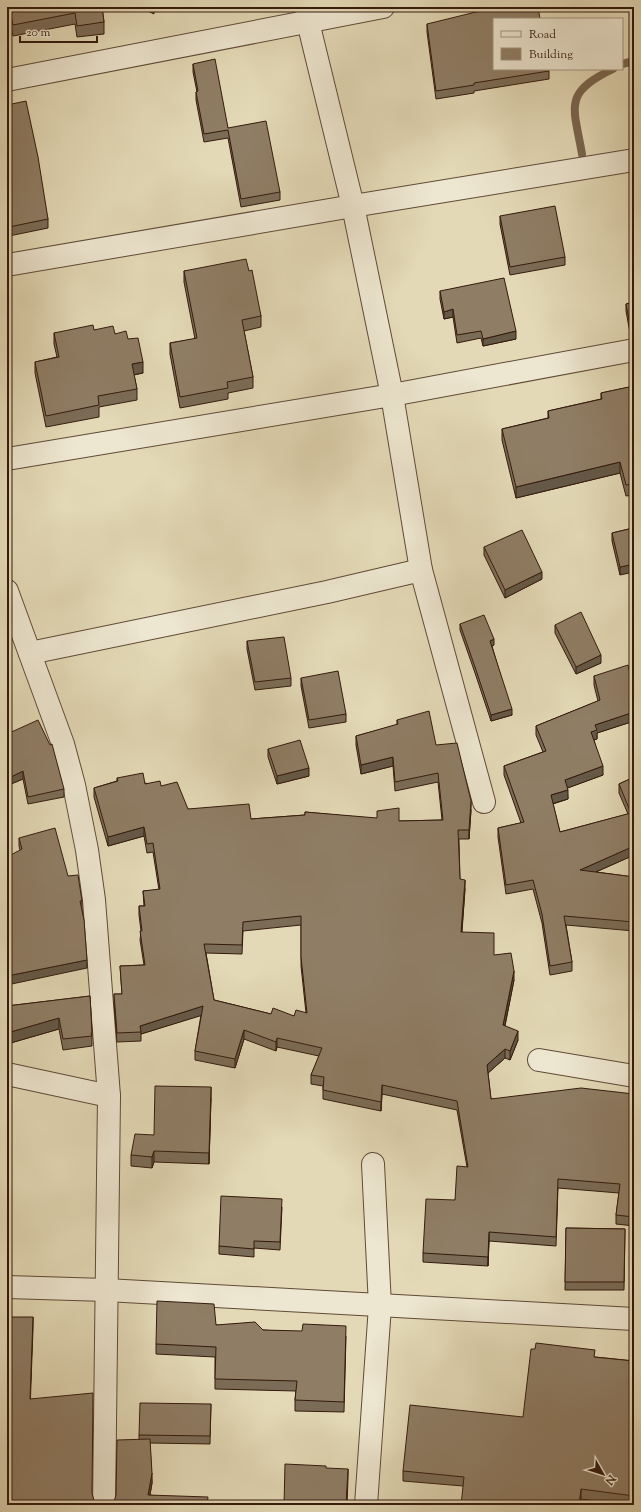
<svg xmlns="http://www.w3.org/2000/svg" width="641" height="1512" font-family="'Sorts Mill Goudy',serif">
<rect width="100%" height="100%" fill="#e3d9b6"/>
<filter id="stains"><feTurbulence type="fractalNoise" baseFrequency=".005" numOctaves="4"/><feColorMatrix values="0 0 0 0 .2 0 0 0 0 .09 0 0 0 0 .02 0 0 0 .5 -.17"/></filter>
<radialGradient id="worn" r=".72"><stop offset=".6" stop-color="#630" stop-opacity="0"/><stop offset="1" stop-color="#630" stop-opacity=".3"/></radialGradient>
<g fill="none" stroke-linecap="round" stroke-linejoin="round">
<g stroke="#7a6650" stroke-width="8">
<path d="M622 64 634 61"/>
<path d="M582 154C574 107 562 93 613 69"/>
</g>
<defs>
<g id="minor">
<path d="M306 7 308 22 353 206 392 395 421 570 484 802"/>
<path d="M7 80 383 7"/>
<path d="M7 265 353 206 634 160"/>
<path d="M7 459 392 395 634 350"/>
<path d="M7 591 63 744 74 785 87 850 94 900 109 1096 104 1505"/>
<path d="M30 653 327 592 421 570"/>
<path d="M539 1060 634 1076"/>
<path d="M7 1074 109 1096"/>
<path d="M7 1287 106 1290 634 1319"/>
<path d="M366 1505 380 1306 373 1164"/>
</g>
</defs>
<use href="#minor" stroke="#604a37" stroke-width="24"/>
<use href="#minor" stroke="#ede6d0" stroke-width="22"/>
</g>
<g fill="#7b6c57" stroke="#341a0d" fill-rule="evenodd">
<path d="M7 7H102L104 22V34L77 37 75 24 13 36Z"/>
<path d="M140 7H154V14Z"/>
<path d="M427 24 549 71V79L474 91V93L436 99 427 32Z"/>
<path d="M193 64 228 128 280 192V200L241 207 228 138 204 142 196 100V92H197L193 72Z"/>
<path d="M7 105 48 219V228L9 236 7 223Z"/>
<path d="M500 216 565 257V265L510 275 500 224Z"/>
<path d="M184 271H249L261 316V327L244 331 253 377V388L228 393V399L180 408 170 354V343L195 339 184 282Z"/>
<path d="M440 291 516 339 483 346 481 338 457 343 453 317 444 319 440 299Z"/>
<path d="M634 302V332L630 333 626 311V304Z"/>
<path d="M94 330 115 334 128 339 143 373 134 375 137 389V400L99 407V417L46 427 35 373V362L57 357 54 344V333Z"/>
<path d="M634 386V495L626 496 620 473 516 498 502 440V429L548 418V411L601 399V393Z"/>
<path d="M633 528 620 575 612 541V533Z"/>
<path d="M484 547 542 579 505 598 484 555Z"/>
<path d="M460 624 494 645 492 646 512 715 491 721 475 673 460 630Z"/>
<path d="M555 625 601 663 576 674 555 633Z"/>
<path d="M247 641 291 678V686L255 690 247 649Z"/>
<path d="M594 676 634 690V721L597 733V739L594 740 603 775 567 788 568 799 553 804 560 832 628 814 619 793V784L634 777V855L596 872 634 877V931L566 925 572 962V971L550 975 542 923 533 889 506 894 498 837V828L521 823 504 775V766L543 752 536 735V726L598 701 594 685Z"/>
<path d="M301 678 346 714V722L309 728 301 686Z"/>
<path d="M397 720 436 745 471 810 469 839H459L460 879 465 889 462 932 494 955 514 980 505 1026 518 1040 510 1060 505 1058 488 1073 491 1099 634 1094V1226L616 1224V1215L619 1193 558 1188 556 1246 489 1241 488 1266 423 1262V1253L455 1200 467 1167 457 1110 382 1094 381 1111 323 1099V1086L311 1084V1075L319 1056 277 1047 276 1051 244 1039 235 1068 195 1060V1051L201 1015 141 1034V1041L117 1042 114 1003V994H122L120 966 144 965 140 940 141 931 139 915V906H144L143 891 159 890 153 852 147 853 144 836 108 846 94 797V788L117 781V778L161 786 188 809 251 819 305 815V812L399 821 442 820 438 782 395 791 393 766 361 774 356 745V736L397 725ZM301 925V966L306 1013 294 1016 271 1014 214 1000 206 953 242 954 243 931Z"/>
<path d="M7 734 64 789V797L28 804 23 779 11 784 9 780Z"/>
<path d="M268 749 309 776 277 784 268 757Z"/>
<path d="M19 838 68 876 82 901V909L87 968 20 850 19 846Z"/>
<path d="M90 996 92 1033V1046L63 1050 59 1029 7 1044V1006Z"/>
<path d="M211 1098 209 1164 154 1162 152 1168 131 1166V1155L154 1135Z"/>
<path d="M282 1207 280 1250 254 1248V1257L219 1254V1246Z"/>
<path d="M566 1228 625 1229 624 1290H565Z"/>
<path d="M216 1325 263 1330 346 1336 344 1412 295 1411V1400L296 1391 215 1389V1357L156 1354V1344Z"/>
<path d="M595 1357 634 1361V1505H628L581 1499 463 1486 403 1481V1471L523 1417Z"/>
<path d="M211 1404 210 1444 150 1443 152 1483 150 1495 208 1505H114V1502L139 1439V1435Z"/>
</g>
<g fill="#645847" stroke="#341a0d">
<path d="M453 309V317L444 319V312Z"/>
<path d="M516 331V339L483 346V339Z"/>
<path d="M143 362V373L132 375V364Z"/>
<path d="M620 462V473L516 498V487Z"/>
<path d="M634 564V572L620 575V567Z"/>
<path d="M542 572V579L505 598V590Z"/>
<path d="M494 639V645L490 647V641Z"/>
<path d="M601 655V663L576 674V667Z"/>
<path d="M512 709V715L491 721V715Z"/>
<path d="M634 712V721L597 733V739L591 741V732L595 725Z"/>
<path d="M393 757V766L361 774V765Z"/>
<path d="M603 766V775L565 789V780Z"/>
<path d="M309 768V776L277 784V776Z"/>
<path d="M23 771V779L11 784V777Z"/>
<path d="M9 772V780L7 782V774Z"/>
<path d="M568 790V799L551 804V795Z"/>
<path d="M471 801V810L469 839V830Z"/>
<path d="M144 827V836L108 846V837Z"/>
<path d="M634 846V855L580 879V870Z"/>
<path d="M465 880V889L461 941V932Z"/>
<path d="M87 960V968L7 985V976Z"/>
<path d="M514 971V980L503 1034V1025Z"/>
<path d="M203 1006V1015L141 1034 140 1026Z"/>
<path d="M59 1018V1029L7 1044V1033Z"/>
<path d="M244 1030V1039L235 1068V1059Z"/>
<path d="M518 1031V1040L510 1060V1051Z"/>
<path d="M277 1038V1047L276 1051V1042Z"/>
<path d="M505 1049V1058L487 1074V1065Z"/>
<path d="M382 1085V1094L381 1111V1102Z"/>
<path d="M211 1087V1098L209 1164V1153Z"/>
<path d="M154 1151V1162L152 1168V1157Z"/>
<path d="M489 1232V1241L488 1266V1257Z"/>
<path d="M33 1317V1329L30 1411V1399Z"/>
<path d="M348 1469V1479L347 1505H346Z"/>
<path d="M152 1473V1483L148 1505V1495Z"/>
<path d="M581 1489V1499L580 1505H579Z"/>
</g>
<g fill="#8f7d65" stroke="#341a0d" fill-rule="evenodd">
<path d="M9 7H102L104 22 77 26 75 13 13 25Z"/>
<path d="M505 7H538L540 19H494V69H548L549 71 474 83V85L436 91 427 24 480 11Z"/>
<path d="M215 59 228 128 266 121 280 192 241 199 228 130 204 134 196 92 198 91 193 64Z"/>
<path d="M26 101 38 157 48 219 9 227 7 214V105Z"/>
<path d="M555 206 565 257 510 267 500 216Z"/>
<path d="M246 259 249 271 252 270 261 316 242 320 253 377 227 382 228 388 180 397 170 343 197 338 184 271Z"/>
<path d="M504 278 516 331 483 339 481 331 457 335 453 309 444 312 440 291Z"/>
<path d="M634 302V324L630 325 626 304Z"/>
<path d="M93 325 94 330 113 326 115 334 126 331 128 339 138 338 143 362 132 364 137 389 98 396 99 405 46 416 35 362 59 357 54 333Z"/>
<path d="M634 386V484L626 485 620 462 516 487 502 429 549 418 548 411 602 399 601 393Z"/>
<path d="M633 528 634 532V564L620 567 612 533Z"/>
<path d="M522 530 542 572 505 590 484 547Z"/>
<path d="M581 612 601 655 576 667 555 625Z"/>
<path d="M484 615 494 639 490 641 512 709 491 715 475 667 460 624Z"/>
<path d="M284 637 291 678 255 682 247 641Z"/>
<path d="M628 665 634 690V712L595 725 597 730 591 732 603 766 565 780 568 790 551 795 560 832 631 813 619 784 634 777V846L580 870 634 877V922L564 916 572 962 550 966 542 914 533 880 506 885 498 828 524 822 504 766 546 751 536 726 600 700 594 676Z"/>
<path d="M338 671 346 714 309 720 301 678Z"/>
<path d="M429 711 436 745 457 743 471 801 469 830H458L460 879 465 880 461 932 494 933V955L511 953 514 971 503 1025 518 1031 510 1051 505 1049 487 1065 491 1099 581 1088 634 1094V1217L616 1215 620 1184 558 1179 556 1237 489 1232 488 1257 423 1253 426 1199 455 1200 457 1166 468 1167 457 1101 382 1085 381 1102 323 1090 324 1077 311 1075 322 1048 277 1038 276 1042 244 1030 235 1059 195 1051 203 1006 140 1026 141 1032 117 1033 114 994H122L120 966 145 965 140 931H142L139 906H145L143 891 160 889 153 843 147 844 144 827 108 837 94 788 118 781 117 778 143 773 145 784 160 781 161 786 177 782 188 809 249 804 251 819 305 815V812L377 818V811L399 808V821L443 820 438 773 395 782 393 757 361 765 356 736 398 724 397 720ZM301 916V957L307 1013 296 1010 294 1016 273 1008 271 1014 214 1000 204 944 242 945 243 922Z"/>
<path d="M38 720 50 745 52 744 64 789 28 797 23 771 11 777 9 772 7 774V734Z"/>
<path d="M300 740 309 768 277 776 268 749Z"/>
<path d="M55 828 68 876 78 875 82 901H80L84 920 87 960 7 976V857L22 849 19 838Z"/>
<path d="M90 996 92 1033H91L92 1036 63 1039 59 1018 7 1033V1006Z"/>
<path d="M155 1086 211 1087 209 1153 154 1151 152 1157 131 1155 135 1134 154 1135Z"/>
<path d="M221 1196 282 1199 280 1242 254 1241V1249L219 1246Z"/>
<path d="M566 1228 625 1229 624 1282H565Z"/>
<path d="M157 1301 214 1304 216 1325 255 1322 263 1330 302 1331 303 1324 346 1326 344 1402 295 1400 297 1381 215 1379 216 1347 156 1344Z"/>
<path d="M10 1317H33L30 1399 93 1393 92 1493 95 1504 88 1505H7V1407Z"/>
<path d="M536 1343 595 1350 594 1357 634 1361V1496L581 1489 579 1505H461L464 1477 403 1471 410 1405 523 1417 531 1349H535Z"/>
<path d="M140 1403 211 1404 210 1436 139 1435Z"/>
<path d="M150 1439 152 1473 148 1495 208 1497 207 1505H119L114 1502 116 1495 117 1440Z"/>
<path d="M285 1464 326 1466V1468L348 1469 346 1505H284Z"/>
</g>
<rect width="641" height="1512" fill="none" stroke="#e3d9b6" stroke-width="24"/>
<rect x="8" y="8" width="625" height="1496" fill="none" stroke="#341a0d" stroke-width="2"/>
<rect x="12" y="12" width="617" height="1488" fill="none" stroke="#341a0d"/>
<rect x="493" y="18" width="130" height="52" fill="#ede6d0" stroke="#a39482"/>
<rect x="501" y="31" width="20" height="6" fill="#ede6d0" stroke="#a39482"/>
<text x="529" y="38" font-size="12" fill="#341a0d">Road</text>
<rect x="501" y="48" width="20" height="12" fill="#8f7d65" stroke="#a39482"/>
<text x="529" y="58" font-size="12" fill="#341a0d">Building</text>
<g transform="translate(603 1474) rotate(129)" stroke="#ede6d0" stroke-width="3" paint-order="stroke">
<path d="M0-3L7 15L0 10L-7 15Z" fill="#341a0d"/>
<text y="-6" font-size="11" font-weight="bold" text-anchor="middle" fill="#341a0d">N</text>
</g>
<path d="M20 36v6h77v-6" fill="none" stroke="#341a0d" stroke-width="2"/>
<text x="26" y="36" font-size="12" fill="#341a0d" stroke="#ede6d0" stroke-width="3" paint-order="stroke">20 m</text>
<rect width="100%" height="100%" filter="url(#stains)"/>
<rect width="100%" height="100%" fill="url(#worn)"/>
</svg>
